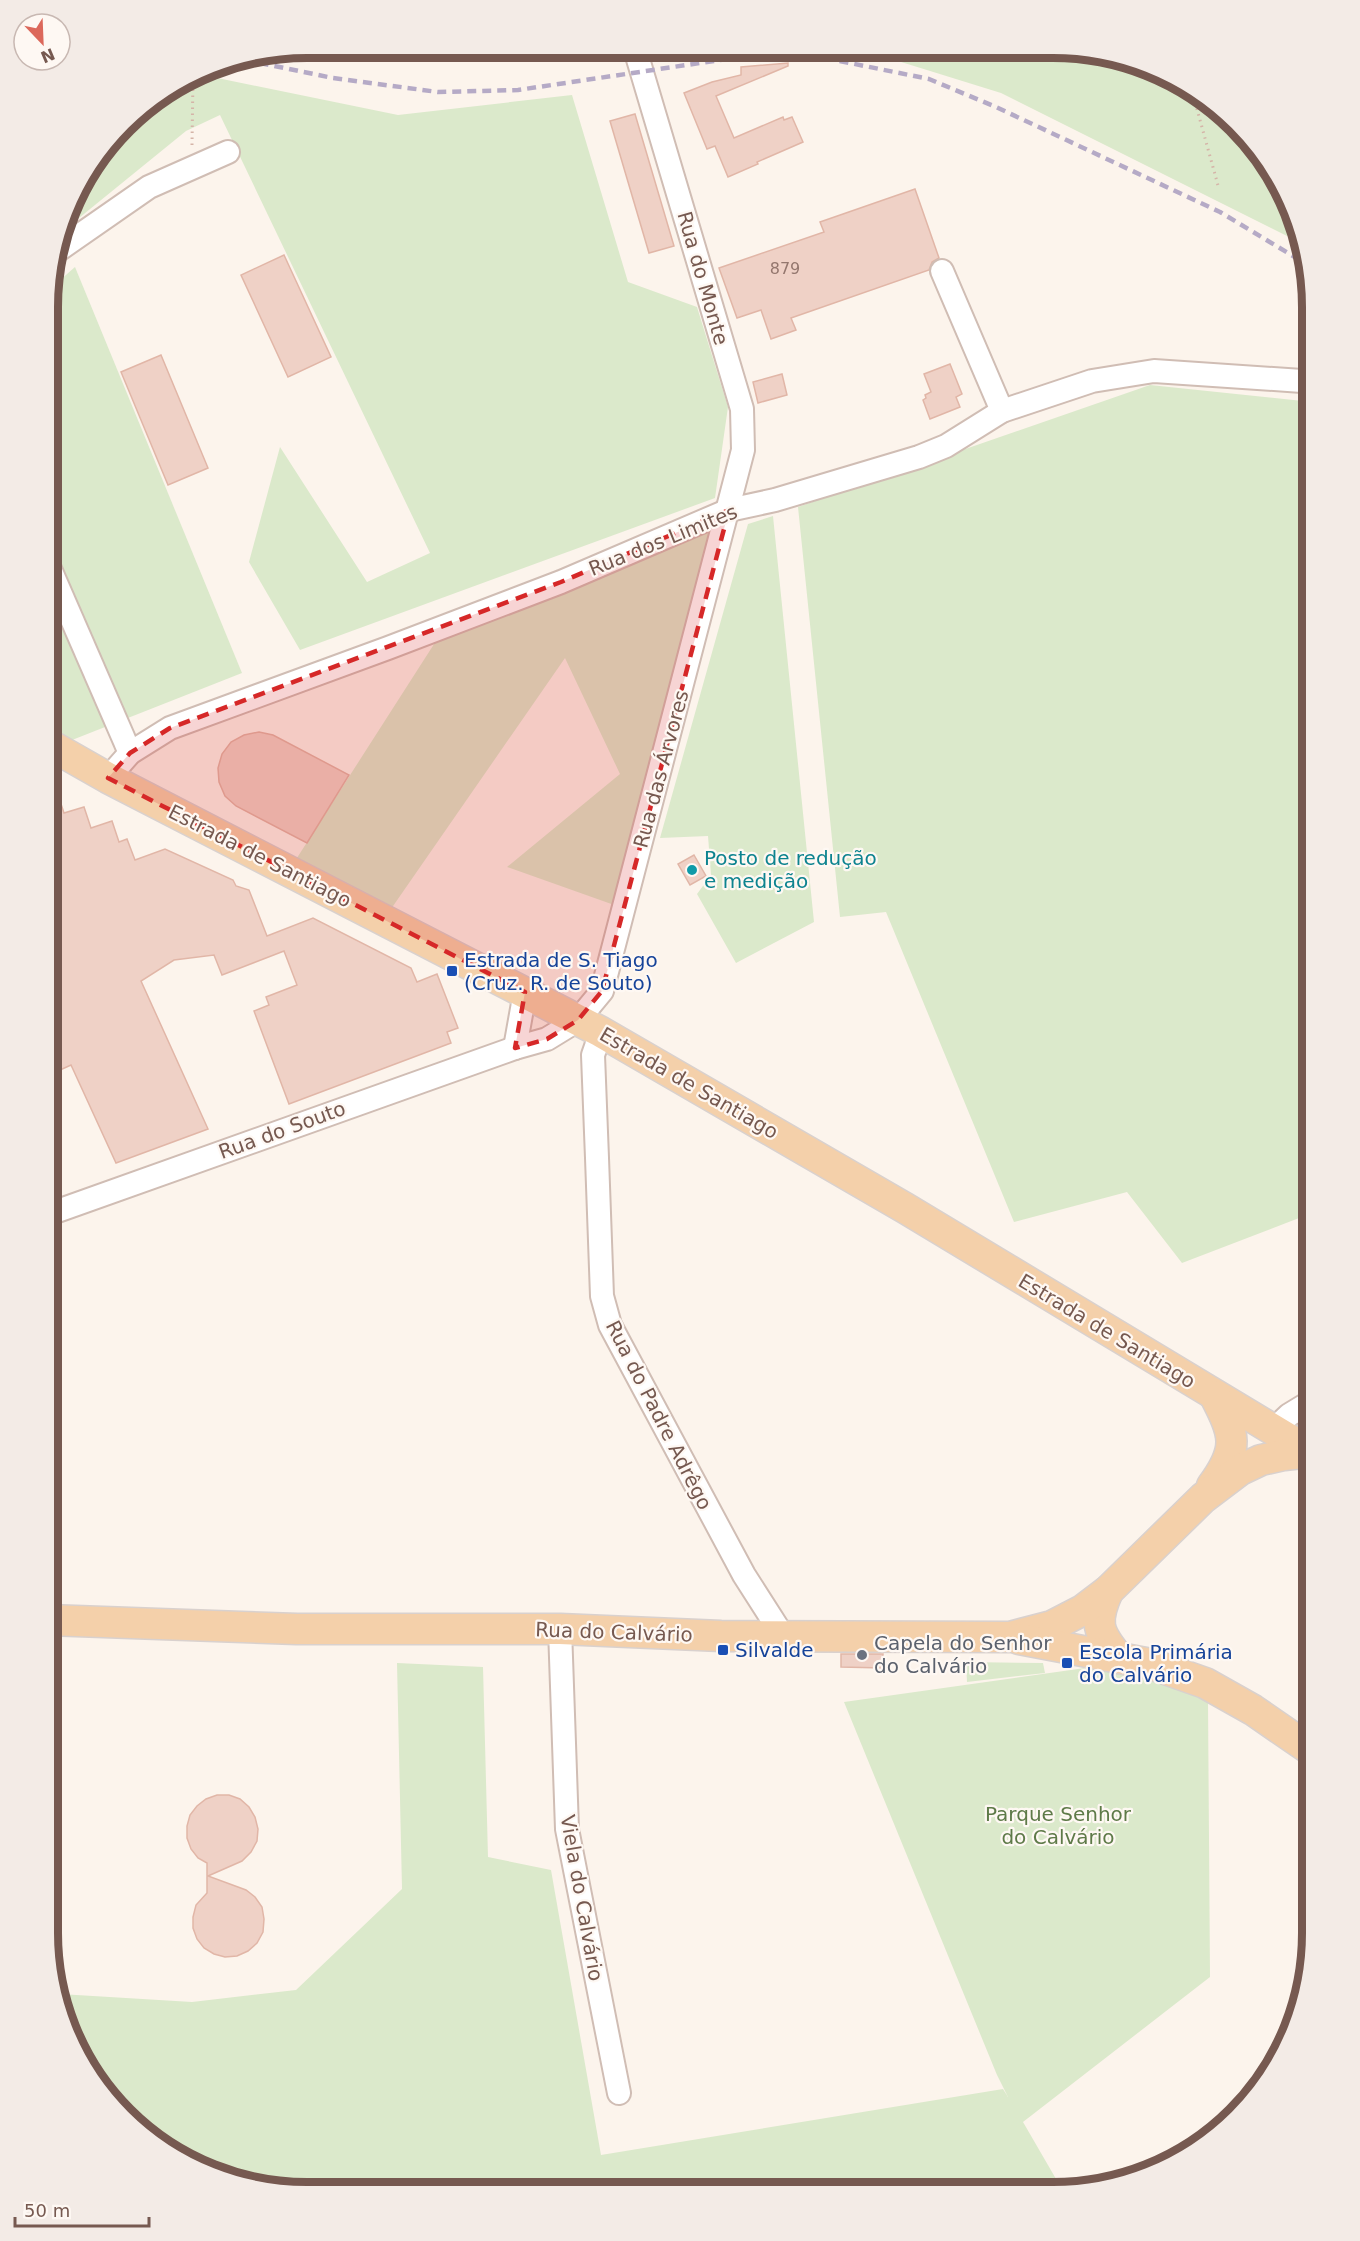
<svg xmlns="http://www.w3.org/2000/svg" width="1360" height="2241" font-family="'DejaVu Sans',sans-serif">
<rect width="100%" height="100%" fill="#fcf4ec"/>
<g fill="#dbe9cb">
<path d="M883 50H1087L1152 68 1211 102 1259 150 1292 208 1299 242 1001 93 885 57Z"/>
<path d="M198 74 398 115 572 95 628 282 697 307 728 407 715 498 300 650 249 562 280 447 367 582 430 553 220 115 186 131 63 231 75 192 136 113Z"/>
<path d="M75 267 242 673 67 742 50 733V289Z"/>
<path d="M1150 385 1312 402V1213L1182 1263 1127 1192 1014 1222 886 912 840 917 798 507Z"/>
<path d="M773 516 814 922 736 963 697 894 711 875 708 836 660 838 748 524Z"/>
<path d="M716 528 617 906 507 867 620 774 565 658 391 909 295 861 436 641Z"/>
<path d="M966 1662 1043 1663 1045 1673 967 1682Z"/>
<path d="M397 1663 483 1667 488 1857 551 1870 601 2155 1003 2089 1008 2097 997 2075 844 1702 1099 1666 1161 1682 1208 1701 1210 1977 1023 2122 1063 2191 1053 2193 274 2191 208 2173 149 2139 101 2091 68 2033 60 1994 192 2002 296 1990 402 1889Z"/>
</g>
<g fill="#efd1c6" stroke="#e1b6a7" stroke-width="1.5">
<path d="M788 63V66L716 96 734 138 783 117 784 120 792 117 803 142 757 162 758 164 728 177 715 146 707 149 684 93 712 82 741 75V67Z"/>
<path d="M635 114 674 246 649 253 610 121Z"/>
<path d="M915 189 939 258 932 262 929 270 791 318 796 330 771 339 761 310 737 318 719 268 824 232 820 222Z"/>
<path d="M284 255 331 357 288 377 241 275Z"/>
<path d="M161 355 208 468 168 485 121 372Z"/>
<path d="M950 364 962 394 956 397 960 407 930 419 923 400 926 398 925 395 931 392 924 374Z"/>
<path d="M782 374 787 395 758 403 753 382Z"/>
<path d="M259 732 273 735 349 775 307 843 236 806 225 796 219 782 218 768 222 754 231 742 244 735Z"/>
<path d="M50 777H52L64 813 84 807 91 828 112 821 119 842 127 839 135 860 165 849 233 880 236 886 249 890 267 936 313 918 411 968 417 982 437 974 458 1028 447 1032 451 1043 289 1104 254 1011 269 1005 266 997 297 985 284 951 222 975 214 955 174 960 141 981 208 1129 116 1163 71 1065 49 1075Z"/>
<path d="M694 855 706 876 690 885 678 864Z"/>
<path d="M841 1654H883V1668L841 1667Z"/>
<path d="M217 1795H229L240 1799 249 1807 255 1817 258 1829 257 1841 251 1852 242 1861 208 1876 246 1890 255 1897 262 1907 264 1919 263 1932 257 1943 248 1951 237 1956 225 1957 214 1954 204 1948 197 1939 193 1928V1917L196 1905 207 1893V1863L198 1858 191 1849 187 1838V1826L190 1815 197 1806 206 1799Z"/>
</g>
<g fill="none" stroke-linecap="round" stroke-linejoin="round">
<defs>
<g id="minor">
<path d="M439 49 444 48"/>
<path d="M57 251 149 187 228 152"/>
<path d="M942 271 1002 411"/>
<path d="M50 569 130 753"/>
<path d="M108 778 130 753 170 728 388 648 561 582 729 510 775 500 919 457 946 446 1002 411 1092 381 1154 371 1302 381 1312 384"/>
<path d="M601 1032 593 1055 597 1158 602 1296 610 1325 744 1575 783 1636"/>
<path d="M515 1048 525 992"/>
<path d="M49 1214 515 1048 547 1039 578 1020 602 991 743 450 742 409 635 49"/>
<path d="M1273 1430 1289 1415 1312 1401"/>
<path d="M560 1629 567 1829 619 2093"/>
</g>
<g id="major">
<path d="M50 745 108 778 601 1032 905 1208 1312 1453"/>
<path d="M1212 1486C1240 1448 1235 1435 1215 1396"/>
<path d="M1108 1591C1094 1622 1097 1632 1119 1658"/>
<path d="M48 1620 297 1629H560L721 1636 1010 1637 1052 1626 1083 1610 1108 1591 1203 1498 1240 1470 1261 1460 1284 1455 1311 1452"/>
<path d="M1019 1639 1151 1664 1205 1683 1253 1710 1311 1750"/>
</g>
</defs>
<use href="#minor" stroke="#d0bdb4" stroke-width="26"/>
<use href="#major" stroke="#d9d1ce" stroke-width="33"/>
<g stroke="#d5b4a8" stroke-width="3" stroke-dasharray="1.5 4.5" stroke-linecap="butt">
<path d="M1192 91 1219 189"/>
<path d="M192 145 193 77"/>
</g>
<use href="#minor" stroke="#fff" stroke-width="22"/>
<use href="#major" stroke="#f4d0aa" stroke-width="30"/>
<path stroke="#b5aac6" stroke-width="4.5" stroke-dasharray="9 6" stroke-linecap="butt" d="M245 60 333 78 438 92 518 90 727 59 770 56 830 59 929 79 996 107 1220 212 1303 262"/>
</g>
<path fill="#d62828" fill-opacity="0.2" stroke="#d62828" stroke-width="4.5" stroke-dasharray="12 8" stroke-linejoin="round" d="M729 510 602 991 578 1020 547 1039 515 1048 525 992 108 778 130 753 170 728 561 582Z"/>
<circle fill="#0f9aa8" stroke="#fef8f3" stroke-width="2" cx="692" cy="870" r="6"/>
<g fill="#1a4fb4" stroke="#fef8f3" stroke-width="2">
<rect x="446" y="965" width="12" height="12" rx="3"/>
<rect x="717" y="1644" width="12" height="12" rx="3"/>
<rect x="1061" y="1657" width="12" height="12" rx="3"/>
</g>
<circle fill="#6b7280" stroke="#fef8f3" stroke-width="2" cx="862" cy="1655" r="6"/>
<g text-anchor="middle" stroke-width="4.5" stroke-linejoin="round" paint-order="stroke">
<g font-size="16" fill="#94776e">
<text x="785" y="274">879</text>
</g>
<g font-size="20" fill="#765950" stroke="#fef8f3">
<text transform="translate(703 278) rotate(74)" y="7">Rua do Monte</text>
<text transform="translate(663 540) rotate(-22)" y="7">Rua dos Limites</text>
<text transform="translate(661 769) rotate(-75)" y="7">Rua das Árvores</text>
<text transform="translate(260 856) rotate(27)" y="7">Estrada de Santiago</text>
<text transform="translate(689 1083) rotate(30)" y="7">Estrada de Santiago</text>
<text transform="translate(282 1130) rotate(-20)" y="7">Rua do Souto</text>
<text transform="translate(1107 1331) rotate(31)" y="7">Estrada de Santiago</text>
<text transform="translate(659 1415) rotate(63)" y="7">Rua do Padre Adrêgo</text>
<text transform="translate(614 1632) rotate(2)" y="7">Rua do Calvário</text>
<text transform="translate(582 1898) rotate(80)" y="7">Viela do Calvário</text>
</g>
<g font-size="20" fill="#0d838f" stroke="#fef8f3" text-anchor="start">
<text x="704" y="865">Posto de redução<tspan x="704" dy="23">e medição</tspan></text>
</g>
<g font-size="20" fill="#164399" stroke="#fef8f3" text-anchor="start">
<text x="464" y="967">Estrada de S. Tiago<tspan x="464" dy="23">(Cruz. R. de Souto)</tspan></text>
<text x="735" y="1657">Silvalde</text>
<text x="1079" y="1659">Escola Primária<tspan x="1079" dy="23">do Calvário</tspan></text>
</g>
<g font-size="20" fill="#5b616d" stroke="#fef8f3" text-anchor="start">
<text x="874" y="1650">Capela do Senhor<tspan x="874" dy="23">do Calvário</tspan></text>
</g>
<g font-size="20" fill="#5e7a48" stroke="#fef8f3">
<text x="1058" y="1821">Parque Senhor<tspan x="1058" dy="23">do Calvário</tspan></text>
</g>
</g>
<path d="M0 0H1360V2241H0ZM307 58H1053A249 249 0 0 1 1302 307V1933A249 249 0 0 1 1053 2182H307A249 249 0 0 1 58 1933V307A249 249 0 0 1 307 58Z" fill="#f3ebe6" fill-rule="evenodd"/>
<path fill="none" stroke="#765950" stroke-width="8" d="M307 58H1053A249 249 0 0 1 1302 307V1933A249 249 0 0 1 1053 2182H307A249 249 0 0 1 58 1933V307A249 249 0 0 1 307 58Z"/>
<g transform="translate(42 42) rotate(157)"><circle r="28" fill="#fef8f3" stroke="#c8b8b2" stroke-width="1.5"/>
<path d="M0-4.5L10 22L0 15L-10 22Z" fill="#dc685b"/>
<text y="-9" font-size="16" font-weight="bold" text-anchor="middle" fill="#765950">N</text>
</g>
<path d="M15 2217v9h134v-9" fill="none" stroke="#765950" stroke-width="3"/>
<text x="24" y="2217" font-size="18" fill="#765950" stroke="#fef8f3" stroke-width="4.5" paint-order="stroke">50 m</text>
</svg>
